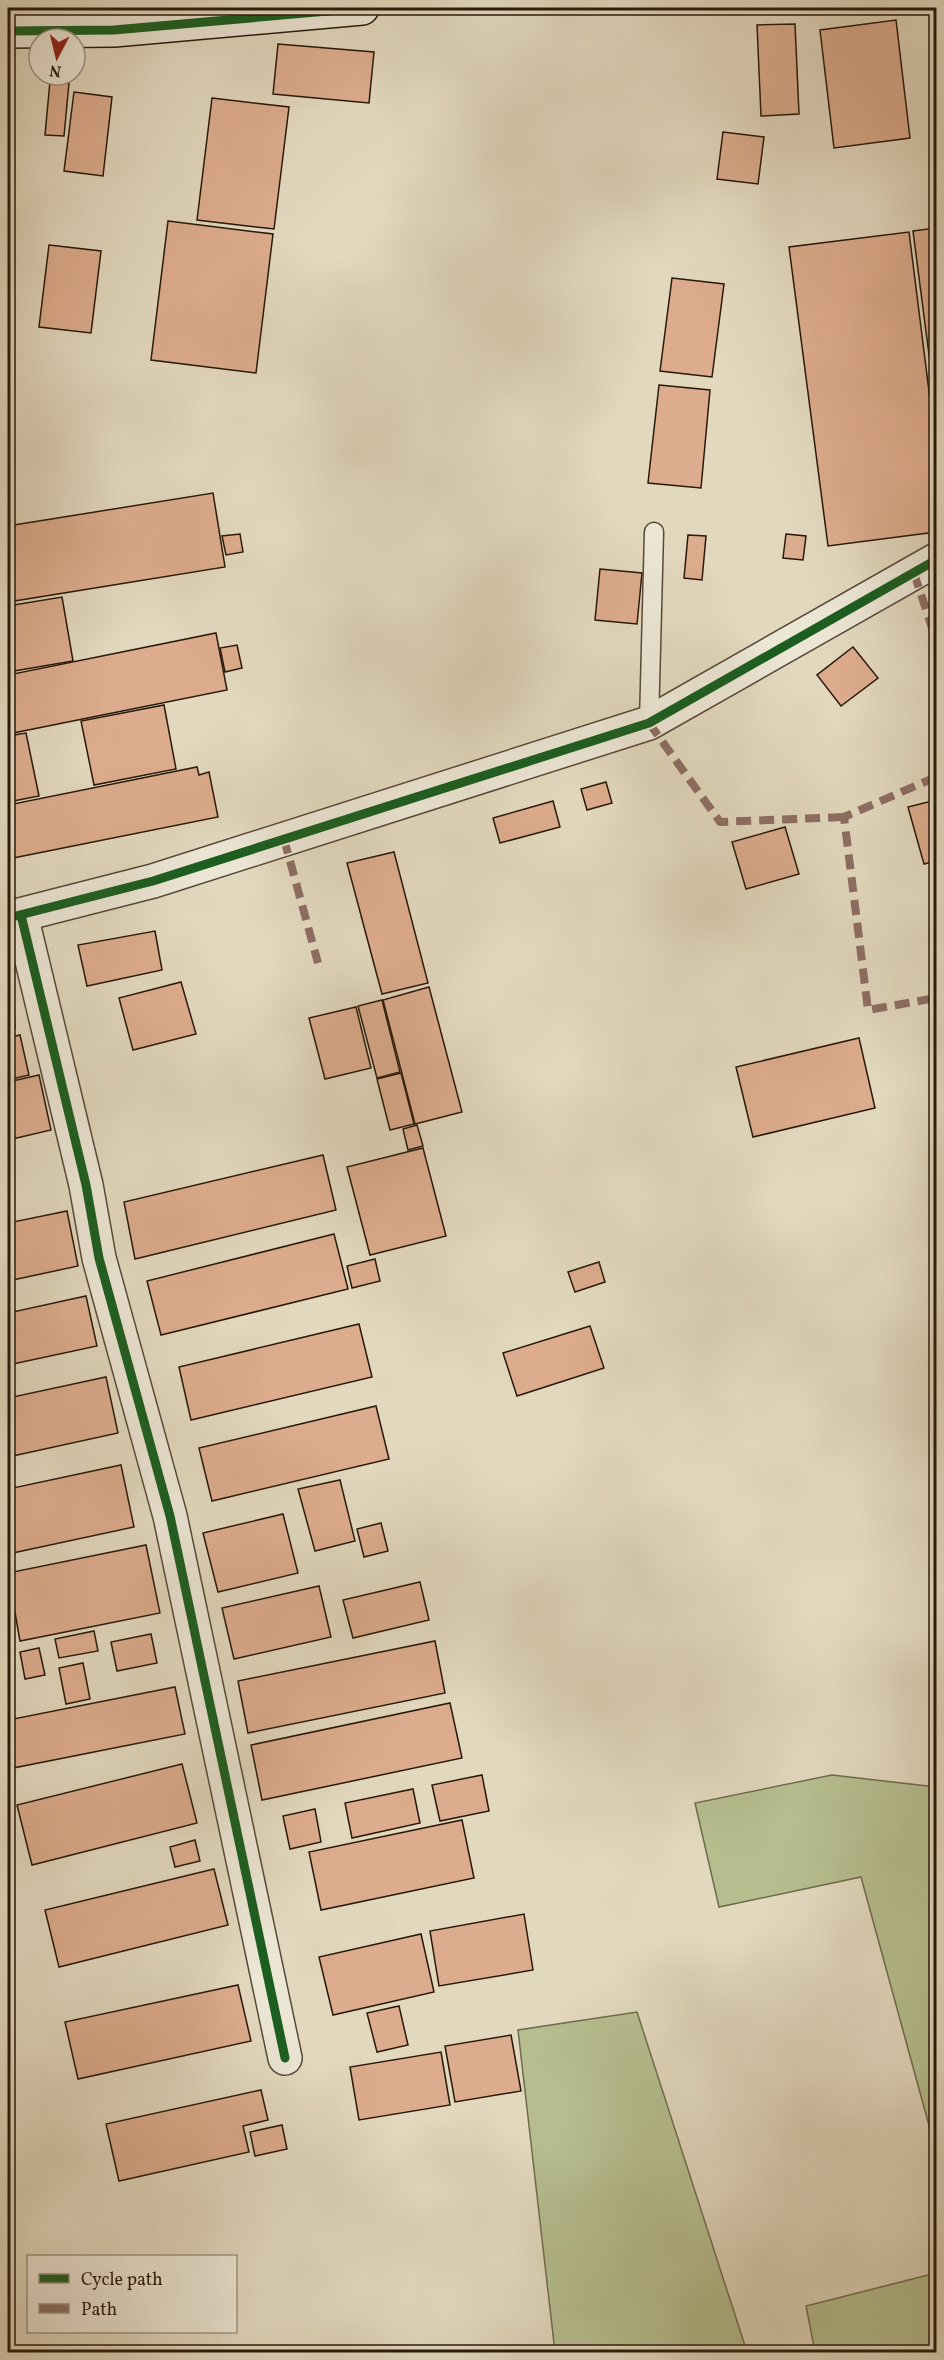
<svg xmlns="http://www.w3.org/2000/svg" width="944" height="2360" font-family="Vollkorn,serif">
<rect width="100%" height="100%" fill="#e2d8be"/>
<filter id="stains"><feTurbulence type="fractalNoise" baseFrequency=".00333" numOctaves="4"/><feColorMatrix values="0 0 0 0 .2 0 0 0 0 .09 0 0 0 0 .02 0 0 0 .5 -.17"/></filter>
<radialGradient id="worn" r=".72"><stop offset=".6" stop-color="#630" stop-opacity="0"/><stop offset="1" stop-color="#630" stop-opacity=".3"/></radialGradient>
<g fill="#b6be90" stroke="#6f6c4e" stroke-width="1.5">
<path d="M832 1775 936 1787V2151L861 1877 719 1907 695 1803Z"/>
<path d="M637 2012 747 2352H555L518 2030Z"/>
<path d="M936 2273V2352H815L806 2306Z"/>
</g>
<g fill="#ddac8e" stroke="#28190b" stroke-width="1.5">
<path d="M896 20 910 138 834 148 820 30Z"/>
<path d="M795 24 799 114 761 116 757 25Z"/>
<path d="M278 44 374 52 369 103 273 94Z"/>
<path d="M50 81 69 83 64 136 45 135Z"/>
<path d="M74 92 112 97 103 176 64 171Z"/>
<path d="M212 98 289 107 274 229 197 220Z"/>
<path d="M723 132 764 137 758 184 717 179Z"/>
<path d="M168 221 273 234 256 373 151 360Z"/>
<path d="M936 228V409L913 231Z"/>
<path d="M909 232 936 447V532L828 546 789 247Z"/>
<path d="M49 245 101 251 91 333 39 327Z"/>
<path d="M672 278 724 284 712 377 660 371Z"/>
<path d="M659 385 710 390 701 488 648 483Z"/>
<path d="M213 493 225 567 8 602V526Z"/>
<path d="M240 534 243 552 226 555 222 536Z"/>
<path d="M786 534 806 536 803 560 783 558Z"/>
<path d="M688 535 706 536 702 580 684 578Z"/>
<path d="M600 569 642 573 637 624 595 620Z"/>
<path d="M62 597 73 661 8 672V606Z"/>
<path d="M216 633 227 690 8 734V675Z"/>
<path d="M237 645 242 668 225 672 220 648Z"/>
<path d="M853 647 878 678 841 706 817 675Z"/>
<path d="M164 705 176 769 94 785 81 721Z"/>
<path d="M26 733 39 796 8 802V736Z"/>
<path d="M197 767 199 775 209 772 218 817 8 859V805Z"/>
<path d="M606 782 612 803 587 810 581 789Z"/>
<path d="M936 800V861L924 864 908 807Z"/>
<path d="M553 801 560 827 500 843 493 818Z"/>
<path d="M785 827 799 874 746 889 732 842Z"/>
<path d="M394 852 428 983 382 994 347 863Z"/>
<path d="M155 931 162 970 87 986 78 945Z"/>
<path d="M12 967 15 1028 8 1029V968Z"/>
<path d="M181 982 196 1034 133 1050 119 998Z"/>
<path d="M429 987 462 1112 415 1124 383 1000Z"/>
<path d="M382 1000 400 1072 377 1078 358 1006Z"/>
<path d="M356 1007 371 1068 325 1079 309 1018Z"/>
<path d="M20 1035 29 1075 8 1080V1038Z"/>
<path d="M859 1038 875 1108 753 1137 736 1067Z"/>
<path d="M401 1073 414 1124 390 1130 377 1079Z"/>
<path d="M39 1075 51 1130 8 1140V1082Z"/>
<path d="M417 1125 423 1146 408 1150 403 1129Z"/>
<path d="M423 1148 446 1236 370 1255 347 1167Z"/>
<path d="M323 1155 336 1210 135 1259 124 1202Z"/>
<path d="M67 1211 78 1266 8 1281V1223Z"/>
<path d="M334 1234 348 1289 161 1335 147 1281Z"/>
<path d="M375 1259 380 1281 352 1288 347 1266Z"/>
<path d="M599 1262 605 1282 575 1292 568 1272Z"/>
<path d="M86 1296 97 1346 8 1365V1313Z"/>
<path d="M359 1324 372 1377 191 1420 179 1367Z"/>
<path d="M590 1326 604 1368 517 1396 503 1353Z"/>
<path d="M106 1377 118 1433 8 1457V1398Z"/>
<path d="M376 1406 389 1459 212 1501 199 1448Z"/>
<path d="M121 1465 134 1527 8 1554V1489Z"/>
<path d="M340 1480 355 1541 315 1551 298 1489Z"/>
<path d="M283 1514 298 1573 218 1592 203 1533Z"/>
<path d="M381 1523 388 1551 364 1557 357 1529Z"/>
<path d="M146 1545 160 1613 20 1641 8 1573Z"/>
<path d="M420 1582 429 1620 353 1638 343 1600Z"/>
<path d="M319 1586 331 1637 234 1659 222 1608Z"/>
<path d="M94 1631 98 1651 59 1658 55 1639Z"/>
<path d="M151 1634 157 1663 117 1671 111 1642Z"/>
<path d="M435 1641 445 1693 248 1733 238 1681Z"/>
<path d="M39 1648 45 1675 25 1679 20 1652Z"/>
<path d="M83 1663 90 1699 66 1704 59 1668Z"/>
<path d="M175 1687 185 1734 13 1768 8 1739V1720Z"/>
<path d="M450 1703 462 1758 262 1800 251 1745Z"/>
<path d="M182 1764 197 1823 32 1865 17 1805Z"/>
<path d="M482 1775 489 1811 440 1821 432 1785Z"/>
<path d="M413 1789 420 1823 352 1838 345 1803Z"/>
<path d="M315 1809 321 1842 290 1849 283 1816Z"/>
<path d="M462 1820 474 1878 321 1910 309 1852Z"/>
<path d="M195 1840 200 1861 175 1867 170 1847Z"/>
<path d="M214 1869 228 1925 59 1967 45 1910Z"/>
<path d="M524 1914 533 1970 439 1986 430 1931Z"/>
<path d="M421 1934 434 1992 333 2015 319 1957Z"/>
<path d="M238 1985 251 2041 78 2079 65 2022Z"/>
<path d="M399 2006 408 2045 377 2052 367 2013Z"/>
<path d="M511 2035 521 2091 455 2102 445 2046Z"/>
<path d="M441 2052 450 2105 359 2120 350 2067Z"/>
<path d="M261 2090 268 2120 243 2126 249 2152 119 2181 106 2124Z"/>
<path d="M282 2125 287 2149 255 2156 250 2132Z"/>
</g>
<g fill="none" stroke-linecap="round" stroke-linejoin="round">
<defs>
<path id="lane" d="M649 723 654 532"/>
<g id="street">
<path d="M60 31 63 8"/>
<path d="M21 915 86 1185 99 1258 170 1516 285 2058"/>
<path d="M8 918 153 881 649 723 936 560"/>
</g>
<path id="secondary" d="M8 31 114 30 362 8"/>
</defs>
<use href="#lane" stroke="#564938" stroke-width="21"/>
<use href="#street" stroke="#564938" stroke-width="36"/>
<use href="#secondary" stroke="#28190b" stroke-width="36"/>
<use href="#lane" stroke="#ece6d5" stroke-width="18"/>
<use href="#street" stroke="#ece6d5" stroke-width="33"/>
<use href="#secondary" stroke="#ece6d5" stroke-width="33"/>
<g stroke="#8d6e63" stroke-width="8" stroke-dasharray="15 8" stroke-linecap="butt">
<path d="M914 573 936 640"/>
<path d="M649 723 720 822 844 817"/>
<path d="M936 777 844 817 868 1010 936 998"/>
<path d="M284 839 318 963"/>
</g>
<defs>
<g id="cycleway">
<path d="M8 31 114 30 362 8"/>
<path d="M21 915 86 1185 99 1258 170 1516 285 2058"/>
<path d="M8 918 153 881 649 723 936 560"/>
</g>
</defs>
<use href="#cycleway" stroke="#ece6d5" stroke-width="13"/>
<use href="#cycleway" stroke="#1b5e20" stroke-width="9"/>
</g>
<rect width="944" height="2360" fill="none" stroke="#e2d8be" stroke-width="30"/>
<rect x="9" y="9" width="926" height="2342" fill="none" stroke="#28190b" stroke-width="3"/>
<rect x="15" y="15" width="914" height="2330" fill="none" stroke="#28190b" stroke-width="1.5"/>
<rect x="27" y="2255" width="210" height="78" fill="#ece6d5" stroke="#9e9484" stroke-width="1.5"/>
<rect x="39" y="2274" width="30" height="9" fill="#1b5e20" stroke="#9e9484" stroke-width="1.5"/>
<text x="81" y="2285" font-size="18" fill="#28190b">Cycle path</text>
<rect x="39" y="2304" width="30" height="9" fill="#8d6e63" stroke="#9e9484" stroke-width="1.5"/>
<text x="81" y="2315" font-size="18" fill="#28190b">Path</text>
<g transform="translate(57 57) rotate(187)"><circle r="28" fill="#ece6d5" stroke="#9e9484" stroke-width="1.5"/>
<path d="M0-4.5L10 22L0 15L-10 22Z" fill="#8f2418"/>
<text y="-9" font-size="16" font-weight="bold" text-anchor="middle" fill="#28190b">N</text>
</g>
<rect width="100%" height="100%" filter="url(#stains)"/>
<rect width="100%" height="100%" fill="url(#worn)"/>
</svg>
